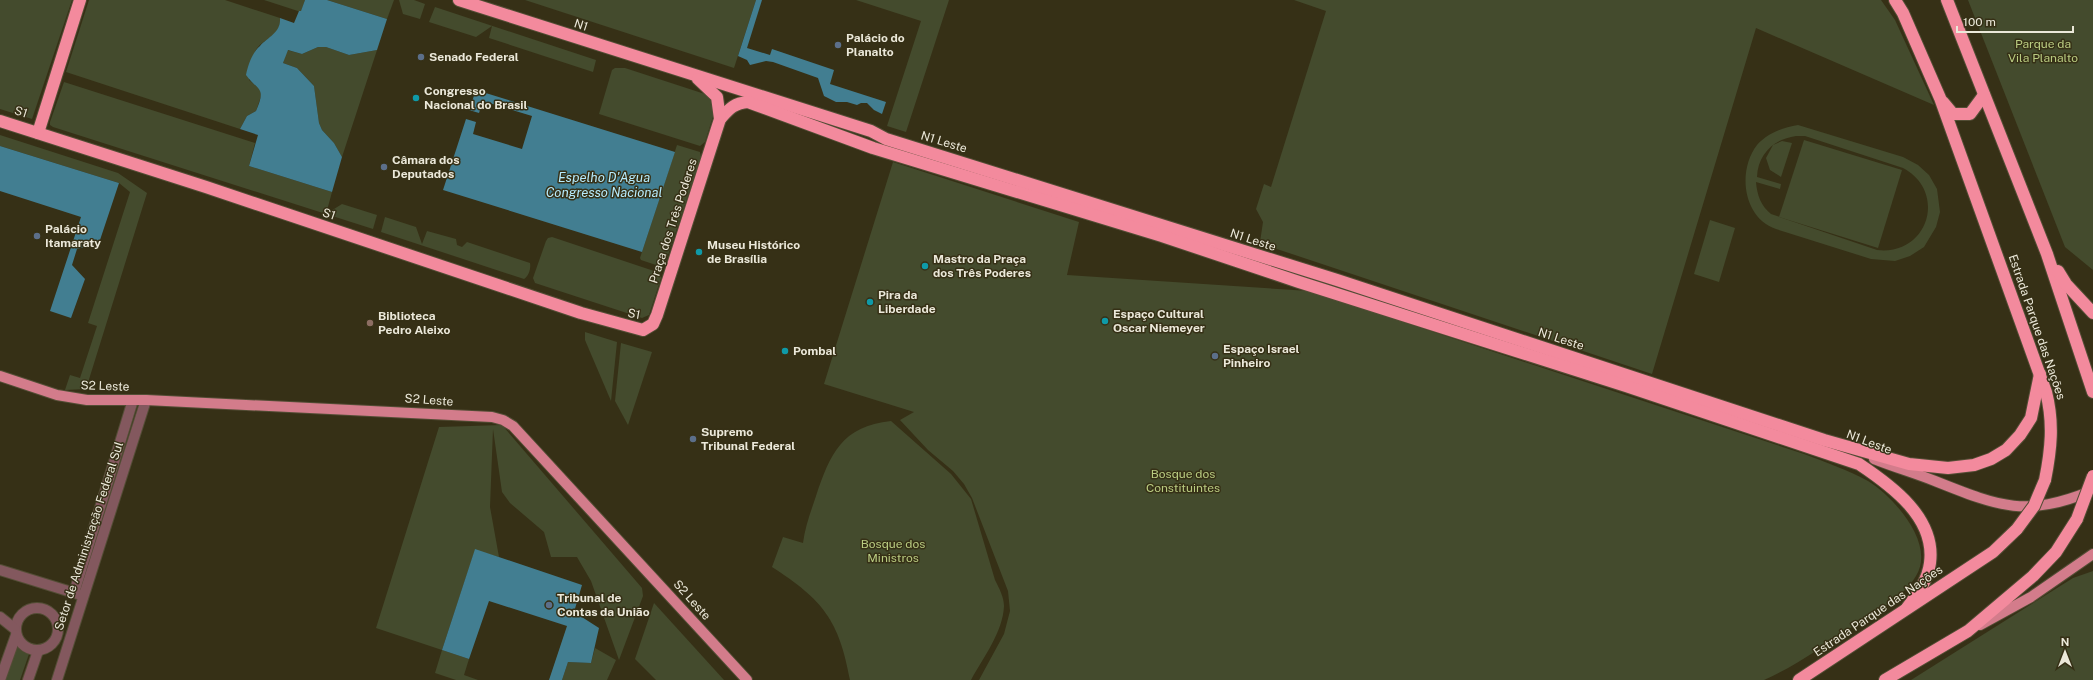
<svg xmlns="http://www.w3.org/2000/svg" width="2093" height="680" font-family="'Public Sans',sans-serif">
<rect width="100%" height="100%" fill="#363016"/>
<g fill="#444b2d" fill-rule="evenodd">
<path d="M0 0H72L32 119 0 109Z"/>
<path d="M89 0H225L280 18C282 38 261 38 255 52 251 60 251 72 249 80L260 89 261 96 256 111 247 116 240 129 66 72Z"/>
<path d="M264 0H305L301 12Z"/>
<path d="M327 0H394L387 19Z"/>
<path d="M399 0H414L425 4 420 19 403 14Z"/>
<path d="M525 0H756L734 68Z"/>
<path d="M856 0H949L906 132 887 126 921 21Z"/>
<path d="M1294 0H1881L1895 20 1934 105 1756 28 1652 374 1262 244 1260 242 1263 222 1256 209 1264 184 1271 187 1326 11Z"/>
<path d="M1968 0H2093V270L2065 247Z"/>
<path d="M435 7 596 60 593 72 489 38 492 26 476 37 429 22Z"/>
<path d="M318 47H326L349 55 377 50 342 157 334 143 322 130 319 123 314 86 297 68 283 63 287 50 302 54Z"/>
<path d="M615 68H625L711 96 715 110 705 142 700 146 599 114 612 70Z"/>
<path d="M64 82 255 143 249 166 332 192 326 214 342 204 377 215 373 229 53 127 50 125V122Z"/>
<path d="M1798 125 1903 157 1918 165 1929 175 1937 189 1940 212 1936 227 1924 247 1910 256 1895 261 1871 259 1776 229C1743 218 1737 171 1757 145 1768 133 1782 128 1798 125ZM1796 136H1805L1903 168C1948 192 1928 256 1877 250L1771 214C1761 206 1757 195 1756 182L1780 189 1781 184 1757 177C1758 154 1774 139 1796 136Z"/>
<path d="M0 135 118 173 147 193 86 389 65 390 70 375 80 378 97 326 88 323 130 192 119 183 0 146Z"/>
<path d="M1804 140 1902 170 1878 248 1779 217Z"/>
<path d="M1782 141 1792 143 1781 177 1770 170 1766 158 1773 145Z"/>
<path d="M677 145 700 152 701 157 666 261 662 267 641 260 640 258Z"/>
<path d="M893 162 1079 222 1067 275 1309 291 1804 454C1825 462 1848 470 1868 481 1894 497 1936 544 1916 576 1902 599 1874 613 1852 627 1823 646 1796 666 1764 680H979L1004 634 1010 611 1008 591 972 498 964 484 953 471 928 450 900 420 914 412 824 384Z"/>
<path d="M385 217 416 227 422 244 427 231 456 239 457 245 462 247 467 242 530 263C531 268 529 276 524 279L381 232Z"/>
<path d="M1710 220 1735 228 1719 282 1694 274Z"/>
<path d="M552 237 660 273 661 278 649 315 642 318 535 283 533 278 546 241 548 238Z"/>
<path d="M585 332 617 342 611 401 585 340Z"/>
<path d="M621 343 652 352 628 425 615 401Z"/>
<path d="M891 421 951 474 971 499 995 580C999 588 1004 597 1004 606 1003 632 983 658 971 680H850C839 620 823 600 772 567L783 537 803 543C805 527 811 511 816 496 830 454 842 426 891 421Z"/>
<path d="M502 425 642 588 643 596 619 660 591 581 577 557H551L544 532 510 503 502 492 493 429 490 507 499 557 475 550 442 650 469 659 464 675 478 680H456L435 673 442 650 376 628 439 427Z"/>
<path d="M2093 571V680H1911L2073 578Z"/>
<path d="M654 603 724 680H656L635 659Z"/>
<path d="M14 643 29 654 20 680H2Z"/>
<path d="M595 648 616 660 607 680H562L568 662 591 663Z"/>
</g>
<g fill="#427e91">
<path d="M305 0H327L387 19 377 50 349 55 326 47H318L302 54 288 50 283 63 297 68 314 86 319 123 322 130 334 143 342 157 332 192 249 166 258 135 240 129 247 116 256 111C267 86 257 91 246 75 248 65 252 53 260 46 268 37 281 33 280 18L294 23 299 11H301Z"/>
<path d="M756 0H762L747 48 770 55 772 49 834 70 830 84 886 102 882 114 874 110 867 103H861L857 105 847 102H836L824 96 818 78 773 62 766 61 750 65 747 60 738 56Z"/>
<path d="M476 90 675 152 642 252 443 190 466 119 476 122 473 134 522 149 532 116 483 101 479 113 469 110Z"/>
<path d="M0 146 119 183 99 243 77 249 72 265 85 279 71 318 50 311 81 217 0 191Z"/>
<path d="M475 549 582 585 574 612 599 628 591 663 568 662 562 680H549L567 626 489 601 469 659 442 650Z"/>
</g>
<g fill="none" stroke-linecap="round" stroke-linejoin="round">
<defs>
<g id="minor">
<path d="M0 570 81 595"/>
<path d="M74 593 133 400"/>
<circle cx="37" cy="629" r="21"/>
<path d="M0 617 15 629"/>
<path d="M0 680 16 635"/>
<path d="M28 680 38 651"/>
<path d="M57 680 146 400"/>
</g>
<g id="major">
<path d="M0 376 57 395 87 400H146L492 417 503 420 513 426 747 680"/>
<path d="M1874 459C1894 467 1915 473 1935 481 1998 506 2025 518 2091 491"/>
<path d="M1980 625 2031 597 2093 554"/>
</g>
<g id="highway">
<path d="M459 0 871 131 886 139 1337 280 1824 440 1909 464 1948 468 1974 465 1991 459 2006 450 2020 435 2031 418 2040 374"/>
<path d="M1895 0 1903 13 1940 98 2046 392C2054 423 2051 450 2045 480"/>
<path d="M1947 0 2047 254 2093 392"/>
<path d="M1943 102 1953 114H1970L1984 95"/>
<path d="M720 119C729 109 734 103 748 102L873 148 1162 236 1299 282 1626 386 1859 464C1892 486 1936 518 1930 563 1928 580 1917 595 1907 608"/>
<path d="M0 121 206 187 581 313 643 330 653 324 657 315 720 119 717 97 698 79"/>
<path d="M38 133 80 0"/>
<path d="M2058 271 2066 284 2093 313"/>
<path d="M1799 680 1993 552 2017 529"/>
<path d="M1885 680 1968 631 2033 576 2056 552 2077 519"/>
</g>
</defs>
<use href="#minor" stroke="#534d35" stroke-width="12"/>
<use href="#major" stroke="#534d35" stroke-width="12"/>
<use href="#highway" stroke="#534d35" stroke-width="14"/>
<use href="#minor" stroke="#83585e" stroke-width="10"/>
<use href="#major" stroke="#d37c8b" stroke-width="10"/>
<use href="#highway" stroke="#f38a9d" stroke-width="12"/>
<defs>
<g id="highway-bridge">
<path d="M2077 519 2093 476"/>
<path d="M2017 529 2034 506 2045 480"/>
</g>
</defs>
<use href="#highway-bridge" stroke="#534d35" stroke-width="14" stroke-linecap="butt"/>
<use href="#highway-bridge" stroke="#f38a9d" stroke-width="12"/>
</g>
<g fill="#5c6f8a" stroke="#363016" stroke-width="1.5">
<circle cx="838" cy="45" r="4"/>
<circle cx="421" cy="57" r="4"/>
<circle cx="384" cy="167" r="4"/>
<circle cx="37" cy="236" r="4"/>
<circle cx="1215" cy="356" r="4"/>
<circle cx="693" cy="439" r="4"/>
<circle cx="549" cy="605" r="4"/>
</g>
<g fill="#0f9aa8" stroke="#363016" stroke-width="1.5">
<circle cx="416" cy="98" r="4"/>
<circle cx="699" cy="252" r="4"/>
<circle cx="925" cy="266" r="4"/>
<circle cx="870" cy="302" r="4"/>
<circle cx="1105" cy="321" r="4"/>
<circle cx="785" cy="351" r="4"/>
</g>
<circle fill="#8d6e63" stroke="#363016" stroke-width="1.5" cx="370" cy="323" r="4"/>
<g text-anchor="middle" stroke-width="3" stroke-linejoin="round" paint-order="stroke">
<g font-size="12" fill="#ebe8d9" stroke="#363016">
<text transform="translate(581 25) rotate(18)" y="4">N1</text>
<text transform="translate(21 112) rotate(18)" y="4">S1</text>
<text transform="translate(944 142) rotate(17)" y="4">N1 Leste</text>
<text transform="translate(329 214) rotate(19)" y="4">S1</text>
<text transform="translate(673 221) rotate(-72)" y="4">Praça dos Três Poderes</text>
<text transform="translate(1253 240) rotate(18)" y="4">N1 Leste</text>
<text transform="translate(634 314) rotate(10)" y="4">S1</text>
<text transform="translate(2037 327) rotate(71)" y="4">Estrada Parque das Nações</text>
<text transform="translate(1561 339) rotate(18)" y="4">N1 Leste</text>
<text transform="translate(105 386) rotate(2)" y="4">S2 Leste</text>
<text transform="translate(429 400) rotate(4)" y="4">S2 Leste</text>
<text transform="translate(1869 442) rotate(21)" y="4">N1 Leste</text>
<text transform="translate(89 536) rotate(-72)" y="4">Setor de Administração Federal Sul</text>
<text transform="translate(692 600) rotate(48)" y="4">S2 Leste</text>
<text transform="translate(1878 611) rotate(-34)" y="4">Estrada Parque das Nações</text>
</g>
<g font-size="12" font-weight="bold" fill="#ebe8d9" stroke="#363016" text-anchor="start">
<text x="846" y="42">Palácio do<tspan x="846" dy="14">Planalto</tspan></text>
<text x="429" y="61">Senado Federal</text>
<text x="424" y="95">Congresso<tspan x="424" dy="14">Nacional do Brasil</tspan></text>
<text x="392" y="164">Câmara dos<tspan x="392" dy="14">Deputados</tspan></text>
<text x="45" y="233">Palácio<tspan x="45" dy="14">Itamaraty</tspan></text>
<text x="707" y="249">Museu Histórico<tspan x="707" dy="14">de Brasília</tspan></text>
<text x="933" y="263">Mastro da Praça<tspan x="933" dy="14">dos Três Poderes</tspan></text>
<text x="878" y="299">Pira da<tspan x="878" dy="14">Liberdade</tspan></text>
<text x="1113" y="318">Espaço Cultural<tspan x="1113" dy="14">Oscar Niemeyer</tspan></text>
<text x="378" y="320">Biblioteca<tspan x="378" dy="14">Pedro Aleixo</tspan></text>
<text x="1223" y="353">Espaço Israel<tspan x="1223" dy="14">Pinheiro</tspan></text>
<text x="793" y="355">Pombal</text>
<text x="701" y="436">Supremo<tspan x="701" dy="14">Tribunal Federal</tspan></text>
<text x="557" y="602">Tribunal de<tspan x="557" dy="14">Contas da União</tspan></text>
</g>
<g font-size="12" fill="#b9cb81" stroke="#363016">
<text x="2043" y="48">Parque da<tspan x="2043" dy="14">Vila Planalto</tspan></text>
<text x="1183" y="478">Bosque dos<tspan x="1183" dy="14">Constituintes</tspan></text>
<text x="893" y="548">Bosque dos<tspan x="893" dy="14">Ministros</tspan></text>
</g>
<g font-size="13" font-style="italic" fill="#b6ebfd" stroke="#363016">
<text x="604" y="182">Espelho D'Agua<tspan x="604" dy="15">Congresso Nacional</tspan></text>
</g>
</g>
<g transform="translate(2065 652)" stroke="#363016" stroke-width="3" paint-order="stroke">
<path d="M0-3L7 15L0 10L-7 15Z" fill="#ebe8d9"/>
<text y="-6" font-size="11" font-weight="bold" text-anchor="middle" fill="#ebe8d9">N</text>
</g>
<path d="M1957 26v6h116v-6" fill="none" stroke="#ebe8d9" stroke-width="2"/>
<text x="1963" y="26" font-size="12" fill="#ebe8d9" stroke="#363016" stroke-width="3" paint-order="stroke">100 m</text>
</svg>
